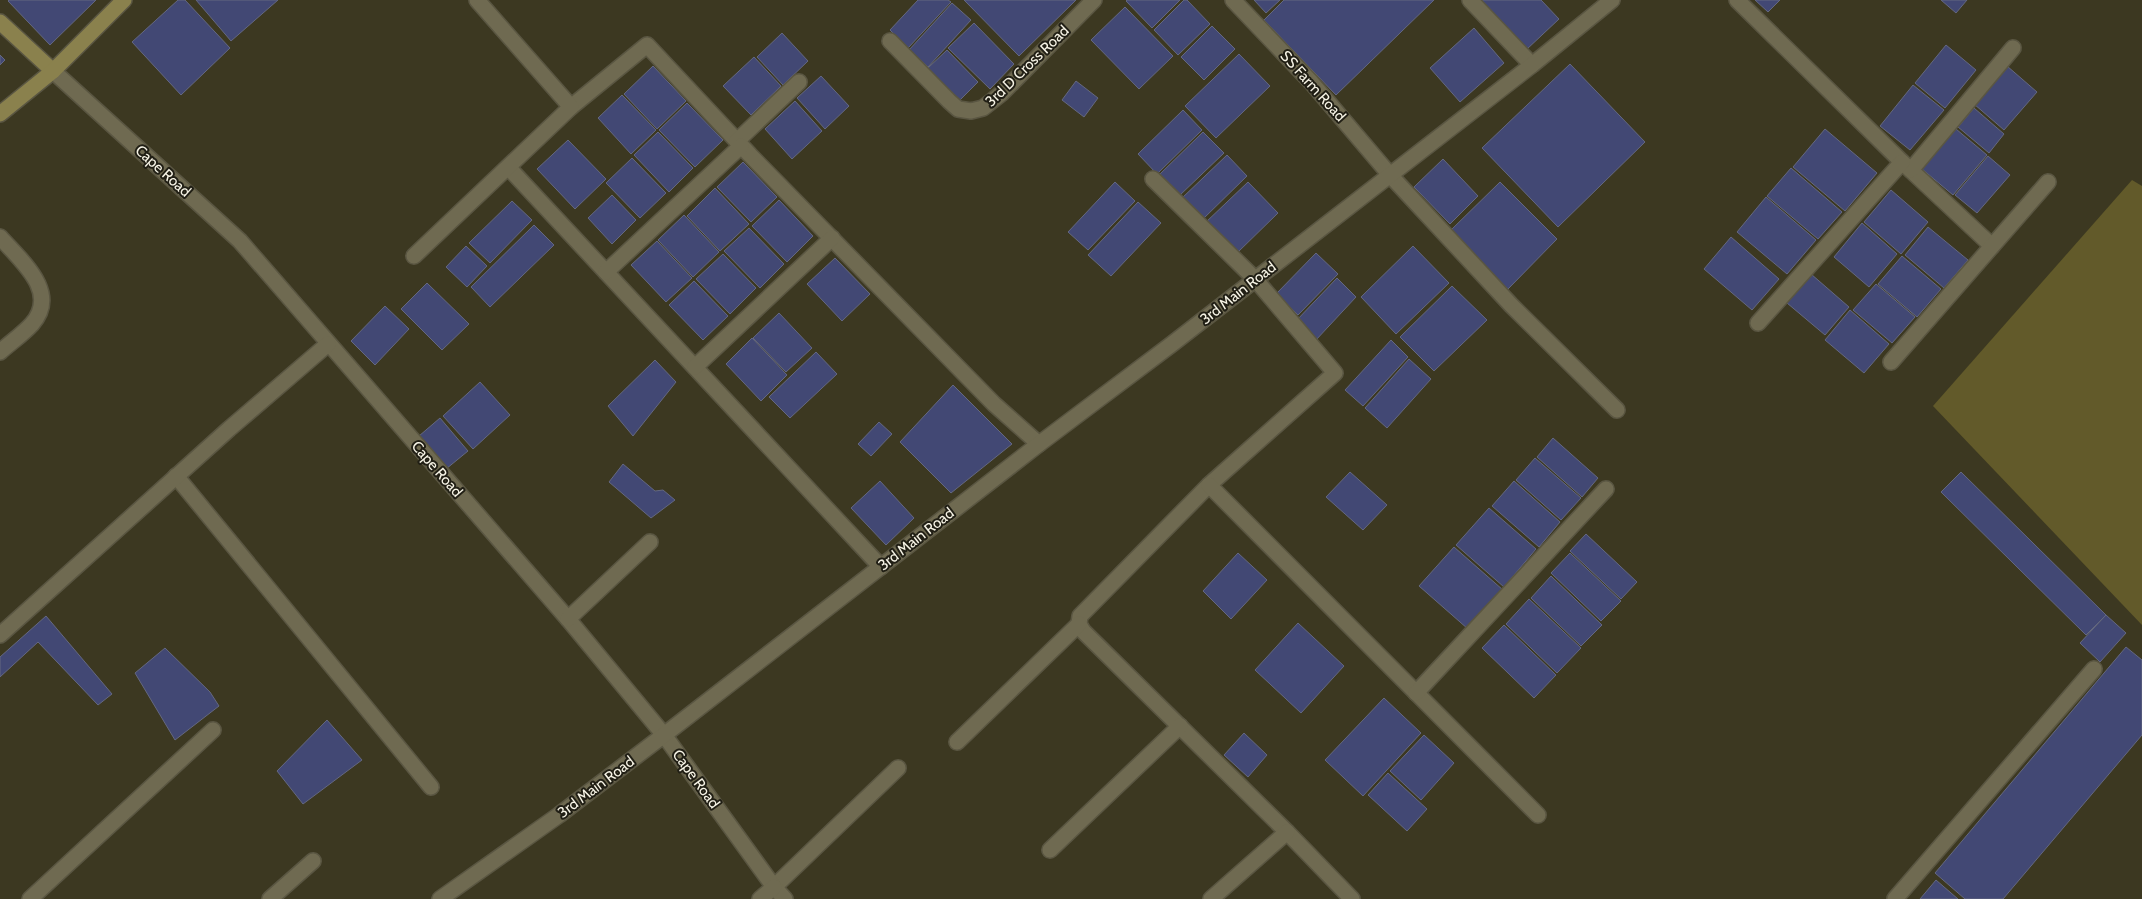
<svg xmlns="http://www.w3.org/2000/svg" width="2142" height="899" font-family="Cabin,sans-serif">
<rect width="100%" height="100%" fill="#3c3821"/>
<path fill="#625a2a" d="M2132 180 2142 186V625L1933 406Z"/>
<g fill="#424874" stroke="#646880">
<path d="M9 0H96L50 45 8 1Z"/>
<path d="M178 0H185L230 48 181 95 132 42Z"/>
<path d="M196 0H278L231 41Z"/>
<path d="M918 0H948L951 2 908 48 890 30Z"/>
<path d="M964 0H1076L1019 56Z"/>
<path d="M1127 0H1180L1152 28 1126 1Z"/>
<path d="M1184 0H1187L1210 24 1178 55 1154 30Z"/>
<path d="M1254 0H1280L1266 13Z"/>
<path d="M1284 0H1434L1336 95 1264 20Z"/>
<path d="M1479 0H1541L1559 19 1526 50Z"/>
<path d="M1755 0H1780L1768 12Z"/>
<path d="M1941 0H1967L1956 13Z"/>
<path d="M952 3 971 20 928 67 909 50Z"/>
<path d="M1125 7 1173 56 1139 89 1091 40Z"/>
<path d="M974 23 1014 64 990 89 948 48Z"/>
<path d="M1212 26 1235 49 1204 80 1181 57Z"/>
<path d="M1474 28 1504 63 1460 102 1430 68Z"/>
<path d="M782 33 808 61 783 85 757 57Z"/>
<path d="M1946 45 1976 70 1945 108 1915 83Z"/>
<path d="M947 50 978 82 960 100 928 68Z"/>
<path d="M1239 54 1270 86 1216 138 1185 106Z"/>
<path d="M0 55 5 60 0 65Z"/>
<path d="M754 57 781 86 751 115 723 86Z"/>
<path d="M1570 64 1645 142 1558 227 1482 148Z"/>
<path d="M653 66 686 101 657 129 624 94Z"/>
<path d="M2007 66 2037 92 2004 130 1974 104Z"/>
<path d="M821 76 849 106 825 129 797 98Z"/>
<path d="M1076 81 1098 98 1084 117 1062 100Z"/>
<path d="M1913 85 1944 110 1910 150 1880 126Z"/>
<path d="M622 95 656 130 631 154 598 118Z"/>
<path d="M795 101 822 131 792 159 765 129Z"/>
<path d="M687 103 723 140 695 167 659 130Z"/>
<path d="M1974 108 2004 134 1989 153 1958 127Z"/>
<path d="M1183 110 1202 130 1157 174 1138 154Z"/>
<path d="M1825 129 1877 173 1845 211 1793 167Z"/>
<path d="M1956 129 1987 155 1953 195 1922 169Z"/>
<path d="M658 132 693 168 669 192 634 155Z"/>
<path d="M1203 132 1224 153 1179 196 1159 175Z"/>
<path d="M568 140 606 179 575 209 537 169Z"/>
<path d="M1227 155 1247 176 1202 220 1181 199Z"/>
<path d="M1988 156 2010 175 1977 213 1955 195Z"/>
<path d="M632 158 666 193 640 218 606 183Z"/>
<path d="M1443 159 1478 196 1450 224 1414 187Z"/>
<path d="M743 162 777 197 751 222 717 187Z"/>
<path d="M1791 168 1842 212 1818 239 1767 196Z"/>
<path d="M1115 182 1135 201 1088 250 1068 232Z"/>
<path d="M1248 182 1278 213 1236 254 1205 223Z"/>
<path d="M1500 182 1557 239 1508 289 1450 231Z"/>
<path d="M715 188 749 224 720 251 687 216Z"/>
<path d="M1891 190 1928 222 1901 254 1864 222Z"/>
<path d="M612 195 636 220 612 244 588 218Z"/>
<path d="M1766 197 1816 240 1787 274 1737 232Z"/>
<path d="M779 200 813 236 787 262 752 226Z"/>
<path d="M512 201 532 220 490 263 469 243Z"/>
<path d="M1138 202 1161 223 1111 276 1088 255Z"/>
<path d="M684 215 719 252 693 277 658 240Z"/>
<path d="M1862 223 1897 254 1869 287 1834 257Z"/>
<path d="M534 225 554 245 490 307 471 287Z"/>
<path d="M1928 227 1968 260 1944 288 1905 255Z"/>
<path d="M749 228 784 264 760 288 724 251Z"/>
<path d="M1731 237 1779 279 1752 310 1704 269Z"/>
<path d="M657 241 692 278 666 302 631 265Z"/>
<path d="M466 246 487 266 467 287 446 267Z"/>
<path d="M1413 246 1449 283 1396 334 1361 297Z"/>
<path d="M1316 253 1338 274 1298 315 1276 294Z"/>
<path d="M723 254 756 288 730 314 696 279Z"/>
<path d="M1902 256 1941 289 1917 317 1878 284Z"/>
<path d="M835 258 870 294 842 321 807 284Z"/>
<path d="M1811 274 1849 307 1825 335 1787 303Z"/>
<path d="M1337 278 1356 297 1315 341 1295 322Z"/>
<path d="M694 281 728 316 703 340 669 305Z"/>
<path d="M427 283 469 324 442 350 401 309Z"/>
<path d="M1876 284 1915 317 1892 343 1853 310Z"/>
<path d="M1452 286 1487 320 1434 371 1400 337Z"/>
<path d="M385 306 409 329 375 365 351 341Z"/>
<path d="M1850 310 1889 344 1864 373 1825 340Z"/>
<path d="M779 313 812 348 786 372 753 338Z"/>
<path d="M752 338 787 375 761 401 726 364Z"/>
<path d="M1391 340 1408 357 1363 406 1345 390Z"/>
<path d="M816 352 837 374 790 418 769 397Z"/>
<path d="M1409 359 1431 379 1387 428 1365 408Z"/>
<path d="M655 360 676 382 633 436 608 406Z"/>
<path d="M480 382 510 415 473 449 443 416Z"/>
<path d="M953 385 1012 444 951 493 900 442Z"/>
<path d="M440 418 468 451 446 469 419 436Z"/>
<path d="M879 422 892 434 871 456 858 444Z"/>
<path d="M1553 438 1598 478 1582 497 1537 457Z"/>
<path d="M1535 458 1581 498 1561 520 1516 480Z"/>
<path d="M623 464 655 491 663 490 675 500 651 518 609 482Z"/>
<path d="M1350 472 1387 505 1363 530 1326 497Z"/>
<path d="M1961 472 2106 615 2086 635 1941 492Z"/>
<path d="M880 481 914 518 886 545 851 508Z"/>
<path d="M1514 481 1560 522 1539 547 1492 506Z"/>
<path d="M1489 508 1536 549 1504 587 1456 545Z"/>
<path d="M1586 534 1637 582 1621 599 1570 551Z"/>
<path d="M1454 547 1503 590 1468 629 1419 586Z"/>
<path d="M1238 553 1267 580 1231 619 1203 591Z"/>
<path d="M1570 553 1621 601 1601 621 1551 573Z"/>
<path d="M1551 576 1602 625 1581 646 1531 598Z"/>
<path d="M1529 599 1581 648 1557 673 1506 624Z"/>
<path d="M2106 615 2126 633 2100 662 2080 643Z"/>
<path d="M46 616 112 694 98 705 38 642 0 677V657Z"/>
<path d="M1298 623 1344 666 1301 713 1255 670Z"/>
<path d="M1504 625 1556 675 1534 698 1482 648Z"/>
<path d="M2126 647 2142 660V735L2003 899H1965L1935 873Z"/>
<path d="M165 648 210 692 219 706 175 740 135 673Z"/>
<path d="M1384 698 1421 733 1363 796 1325 760Z"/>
<path d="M327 720 362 760 303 804 277 771Z"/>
<path d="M1244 733 1267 755 1248 777 1224 755Z"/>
<path d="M1424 735 1454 763 1421 800 1390 771Z"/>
<path d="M1388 773 1427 809 1407 831 1368 795Z"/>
<path d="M1936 880 1958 899H1920Z"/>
</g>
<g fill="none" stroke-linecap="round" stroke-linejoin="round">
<defs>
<path id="lane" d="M774 887 898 768"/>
<g id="street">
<path d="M1233 0 1311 82 1390 175 1511 305 1617 410"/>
<path d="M1470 0 1532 65"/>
<path d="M1737 0 1902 162 1992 246"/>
<path d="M890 41 949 101 958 109 971 111 983 108 1002 93 1094 0"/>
<path d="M53 71 240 241 568 619 664 735 774 887 785 899"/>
<path d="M571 107 647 45 750 155 994 404 1039 444"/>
<path d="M737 141 799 82"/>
<path d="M508 167 881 567"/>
<path d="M1911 170 2013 48"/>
<path d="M1153 179 1255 279 1335 373 1209 485 1080 616 1079 624 1083 631 1287 832 1352 899"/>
<path d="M0 237C21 261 60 292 32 324 23 334 10 343 0 352"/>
<path d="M414 256 571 107 477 0"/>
<path d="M606 272 741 146"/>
<path d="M1758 323 1902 162"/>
<path d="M1891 362 2048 182"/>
<path d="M695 367 832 238"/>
<path d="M176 476 431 787"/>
<path d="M1209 485 1538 815"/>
<path d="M568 619 650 542"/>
<path d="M0 635 229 429 328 344"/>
<path d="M1416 693 1606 489"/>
<path d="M957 742 1079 624"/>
<path d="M1050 850 1180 726"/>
<path d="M30 899 213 730"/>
<path d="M270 899 313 861"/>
<path d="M440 899 559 815 664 735 1039 444 1172 344 1532 65 1612 0"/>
<path d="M760 899 774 887"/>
<path d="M1211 899 1287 832"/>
<path d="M1895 899 2094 669"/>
</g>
<g id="secondary">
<path d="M0 22 53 71"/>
<path d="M0 114 53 71 124 0"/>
</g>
</defs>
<use href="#lane" stroke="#5a5642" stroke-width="18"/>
<use href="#street" stroke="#5a5642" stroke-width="18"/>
<use href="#secondary" stroke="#5a5642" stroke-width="18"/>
<use href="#lane" stroke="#6f6a51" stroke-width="15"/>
<use href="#street" stroke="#6f6a51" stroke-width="15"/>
<use href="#secondary" stroke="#8a814d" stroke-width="15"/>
</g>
<g text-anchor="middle" stroke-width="4" stroke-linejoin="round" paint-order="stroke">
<g font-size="15" fill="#f7f4e6" stroke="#211f15">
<text transform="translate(1027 66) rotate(-44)" y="5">3rd D Cross Road</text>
<text transform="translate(1313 86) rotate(48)" y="5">SS Farm Road</text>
<text transform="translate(163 171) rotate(42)" y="5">Cape Road</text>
<text transform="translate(1238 293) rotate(-38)" y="5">3rd Main Road</text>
<text transform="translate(437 469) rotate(49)" y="5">Cape Road</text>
<text transform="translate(916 539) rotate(-38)" y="5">3rd Main Road</text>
<text transform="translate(696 779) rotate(54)" y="5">Cape Road</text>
<text transform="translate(596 787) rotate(-37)" y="5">3rd Main Road</text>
</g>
</g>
</svg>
